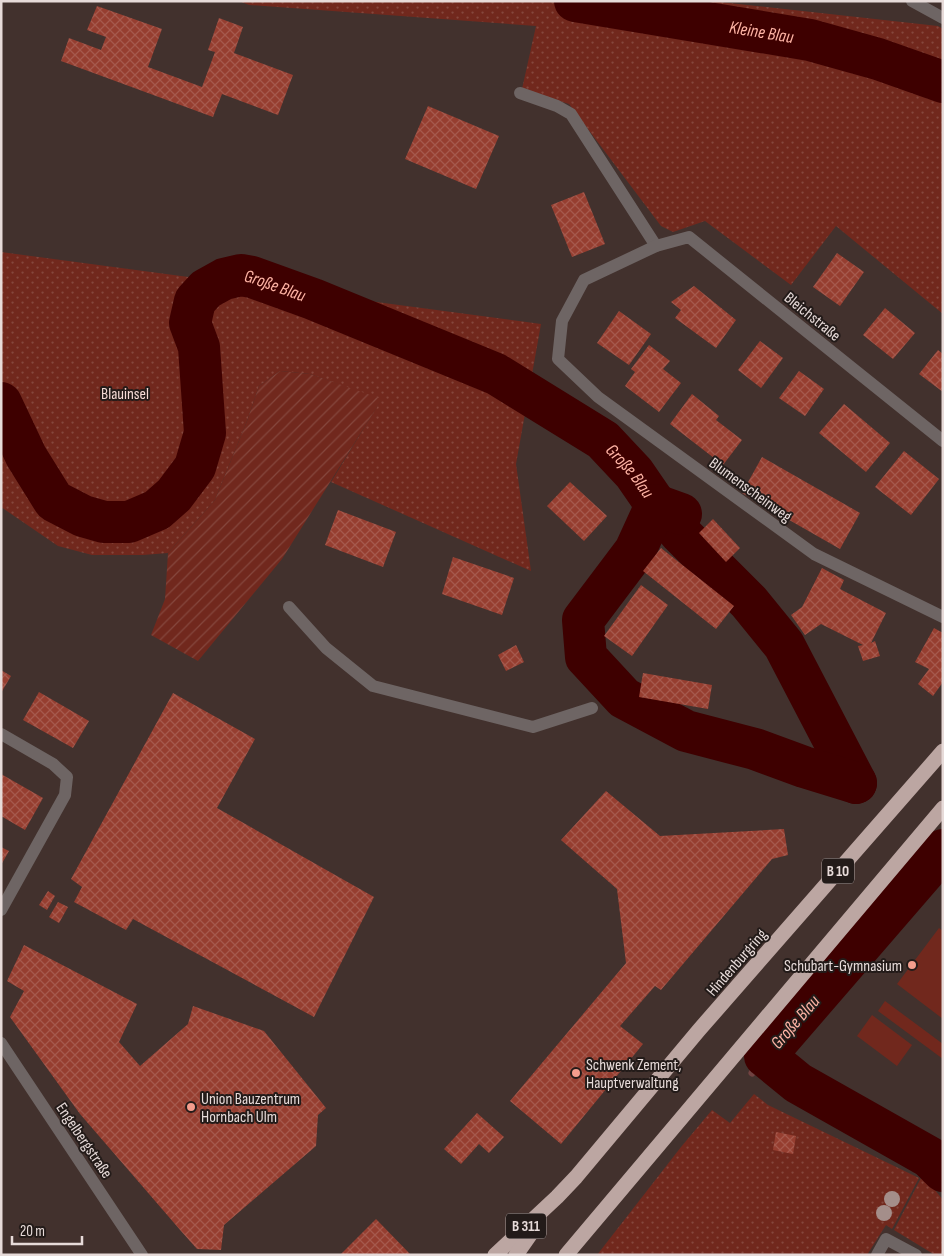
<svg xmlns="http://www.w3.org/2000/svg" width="944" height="1256" font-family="'Sofia Sans Condensed',sans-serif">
<defs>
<pattern id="grass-dots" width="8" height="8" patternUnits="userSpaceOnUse" patternTransform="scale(1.25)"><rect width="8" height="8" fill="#71281d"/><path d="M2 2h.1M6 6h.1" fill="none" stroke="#85473d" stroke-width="1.8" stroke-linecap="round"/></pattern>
<pattern id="garden-furrows" width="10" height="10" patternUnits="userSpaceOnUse" patternTransform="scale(1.25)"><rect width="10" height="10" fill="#71281d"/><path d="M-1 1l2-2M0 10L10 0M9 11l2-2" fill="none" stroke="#85473d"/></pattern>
<pattern id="building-cross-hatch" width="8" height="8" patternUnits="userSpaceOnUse" patternTransform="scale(1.25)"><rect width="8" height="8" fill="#963e30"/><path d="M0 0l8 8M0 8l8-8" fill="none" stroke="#a5594d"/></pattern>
</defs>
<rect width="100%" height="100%" fill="#42312d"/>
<g fill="url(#grass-dots)">
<path d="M239 1H711L938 26 943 29V314L836 226 791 285 705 221 673 232 661 226 569 104 522 89 536 26 249 5Z"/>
<path d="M1 252 541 324 516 464 531 571 331 482 381 400 310 374 280 371 259 386 247 421 215 500 168 553 143 555H92L58 546 1 507Z"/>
<path d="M754 1094 768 1105 919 1178 892 1229 886 1225 867 1255H597L681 1147 712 1110 730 1123Z"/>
<path d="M921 1178 935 1190 943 1200V1255H935L894 1230Z"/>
</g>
<path fill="url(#garden-furrows)" d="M280 371 310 374 382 399 282 559 198 661 151 635 165 599 168 553 215 500 247 421 259 386Z"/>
<g fill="#71281d">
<path d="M939 928 943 931V1019L897 984Z"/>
<path d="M885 1001 943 1044V1059L878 1011Z"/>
<path d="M872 1015 912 1045 897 1066 857 1036Z"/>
</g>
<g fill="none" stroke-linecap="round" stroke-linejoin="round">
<path stroke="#714241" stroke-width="7" d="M752 1073 765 1056"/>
<g stroke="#3e0000" stroke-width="42">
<path id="s1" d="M575 1 810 40 878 59 943 82"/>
<path id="s2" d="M1 403 26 456 54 501 83 516 104 522H129L157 510 174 495 195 467 205 433 199 347 190 323 195 301 206 289 224 279 241 275 252 277 313 299 496 374 603 440 634 473 656 505 681 534 749 602 784 645 856 783"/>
<path d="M681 514 656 505 635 551 583 620 586 657 624 698 686 731 755 749 804 767 856 783"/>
<path d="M943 850 765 1056 798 1083 929 1157 943 1171"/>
</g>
</g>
<g fill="url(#building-cross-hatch)">
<path d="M97 6 162 29 148 67 202 87 215 52 208 50 219 18 243 27 234 53 293 75 278 115 222 94 213 117 61 61 69 38 101 50 106 37 87 30Z"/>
<path d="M428 106 499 136 476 189 405 159Z"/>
<path d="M584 192 605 244 572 257 551 205Z"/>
<path d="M837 253 864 272 840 306 813 287Z"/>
<path d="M694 286 736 320 716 348 675 318 681 310 671 302Z"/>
<path d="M885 308 915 333 893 359 863 335Z"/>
<path d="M619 311 651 334 629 365 597 343Z"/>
<path d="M760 341 783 358 761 388 738 370Z"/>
<path d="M649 345 670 361 663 369 681 383 659 412 625 386 635 372 631 369Z"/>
<path d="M938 350 943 354V392L919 374Z"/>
<path d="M799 371 824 389 805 416 779 398Z"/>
<path d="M692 394 719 416 716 420 742 440 723 465 670 424Z"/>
<path d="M844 404 890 443 866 472 819 433Z"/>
<path d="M904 451 939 479 911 515 875 487Z"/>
<path d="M762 457 860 513 840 549 742 493Z"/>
<path d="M570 482 607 516 584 541 547 506Z"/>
<path d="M338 510 396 532 383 567 325 545Z"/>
<path d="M713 519 740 548 726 562 699 533Z"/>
<path d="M661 548 734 606 716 629 643 571Z"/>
<path d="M453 557 514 578 502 615 442 594Z"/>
<path d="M822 568 844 580 840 589 886 613 871 643 875 641 880 656 863 661 858 646 863 645 821 624 805 635 791 615 802 607Z"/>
<path d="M641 585 668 605 632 656 604 636Z"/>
<path d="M934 628 943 633V682L933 696 918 684 929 669 915 662Z"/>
<path d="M516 645 524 662 506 671 498 655Z"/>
<path d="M1 670 11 676 1 693Z"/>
<path d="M643 673 712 685 708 709 639 697Z"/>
<path d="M39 692 89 721 73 748 23 720Z"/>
<path d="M173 693 255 739 217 808 374 897 314 1017 133 919 126 930 74 902 82 887 71 879Z"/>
<path d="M1 774 43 798 25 830 1 816Z"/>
<path d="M606 791 660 836 784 829 788 855 772 859 661 990 655 986 620 1026 643 1044 561 1144 510 1101 626 963 617 889 561 840Z"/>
<path d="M1 847 9 851 1 865Z"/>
<path d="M48 891 55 896 47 910 39 905Z"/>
<path d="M58 902 68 907 59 923 49 917Z"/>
<path d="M24 945 137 1004 119 1042 140 1066 188 1024 193 1006 264 1031 326 1108 318 1115 316 1146 224 1225 221 1250 197 1249 181 1231 80 1114 10 1017 24 991 7 981Z"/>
<path d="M477 1113 504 1137 489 1153 479 1144 461 1164 444 1149Z"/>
<path d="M776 1132 796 1136 793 1154 773 1150Z"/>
<path d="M376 1219 411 1255H340Z"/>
</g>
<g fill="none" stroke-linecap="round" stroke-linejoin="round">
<g stroke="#6e6564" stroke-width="12">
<path d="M912 1 943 18"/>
<path d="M520 93 557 106 571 114 656 246"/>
<path d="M943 441 689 237 656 246 584 280 562 321 558 359 598 397 814 554 943 617"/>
<path d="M289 607 326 648 373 686 533 727 592 708"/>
<path d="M1 734 53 764 67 777 65 795 1 910"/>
<path d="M1 1043 142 1255"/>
<path d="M877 1255 886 1239 916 1255"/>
</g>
<g stroke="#bca6a2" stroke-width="15">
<path d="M495 1255 557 1197 576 1177 699 1030 943 751"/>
<path d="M516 1255 537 1225"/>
<path d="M566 1255 943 808"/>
</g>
</g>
<g fill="#a48e8a">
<circle cx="892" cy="1199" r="8"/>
<circle cx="884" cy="1213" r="8"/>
</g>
<g fill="#f49d8d" stroke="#231b19" stroke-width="2">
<circle cx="912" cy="965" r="5"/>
<circle cx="576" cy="1073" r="5"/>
<circle cx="191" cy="1107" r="5"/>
</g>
<g text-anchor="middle" stroke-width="4" stroke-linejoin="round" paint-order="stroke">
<g fill="#231b19" stroke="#aca19f" stroke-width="1">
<rect x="822" y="858.5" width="32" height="25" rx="4"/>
<rect x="506" y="1213.5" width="40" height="25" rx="4"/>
</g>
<g font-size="15" font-weight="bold" fill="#e7dbd9">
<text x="838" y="876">B 10</text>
<text x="526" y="1231">B 311</text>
</g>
<g font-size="16" fill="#e7dbd9" stroke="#231b19">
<text transform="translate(813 316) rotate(39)" y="6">Bleichstraße</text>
<text transform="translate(751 489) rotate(36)" y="6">Blumenscheinweg</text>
<text transform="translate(736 962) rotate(-49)" y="6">Hindenburgring</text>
<text transform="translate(85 1140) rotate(56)" y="6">Engelbergstraße</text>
</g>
<g font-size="16" fill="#f5dbd6" stroke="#231b19">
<text x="125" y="399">Blauinsel</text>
</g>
<g font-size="16" fill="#e7dbd9" stroke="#231b19" text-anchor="start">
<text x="902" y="971" text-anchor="end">Schubart-Gymnasium</text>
<text x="586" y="1070">Schwenk Zement,<tspan x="586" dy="18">Hauptverwaltung</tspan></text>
<text x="201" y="1104">Union Bauzentrum<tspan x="201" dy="18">Hornbach Ulm</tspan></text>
</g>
<g font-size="18" font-style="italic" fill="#feb3a4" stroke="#231b19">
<text dy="6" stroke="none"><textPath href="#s1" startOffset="189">Kleine Blau</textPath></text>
<text dy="6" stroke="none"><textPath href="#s2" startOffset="539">Große Blau</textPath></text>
<text dy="6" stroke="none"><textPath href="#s2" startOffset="944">Große Blau</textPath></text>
<text transform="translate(795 1022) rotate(-49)" y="6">Große Blau</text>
</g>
</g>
<rect width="944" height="1256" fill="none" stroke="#e7dbd9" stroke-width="5"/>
<path d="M12 1236v8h70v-8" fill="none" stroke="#e7dbd9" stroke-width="2.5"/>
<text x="20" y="1236" font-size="15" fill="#e7dbd9" stroke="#231b19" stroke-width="4" paint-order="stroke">20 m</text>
</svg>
